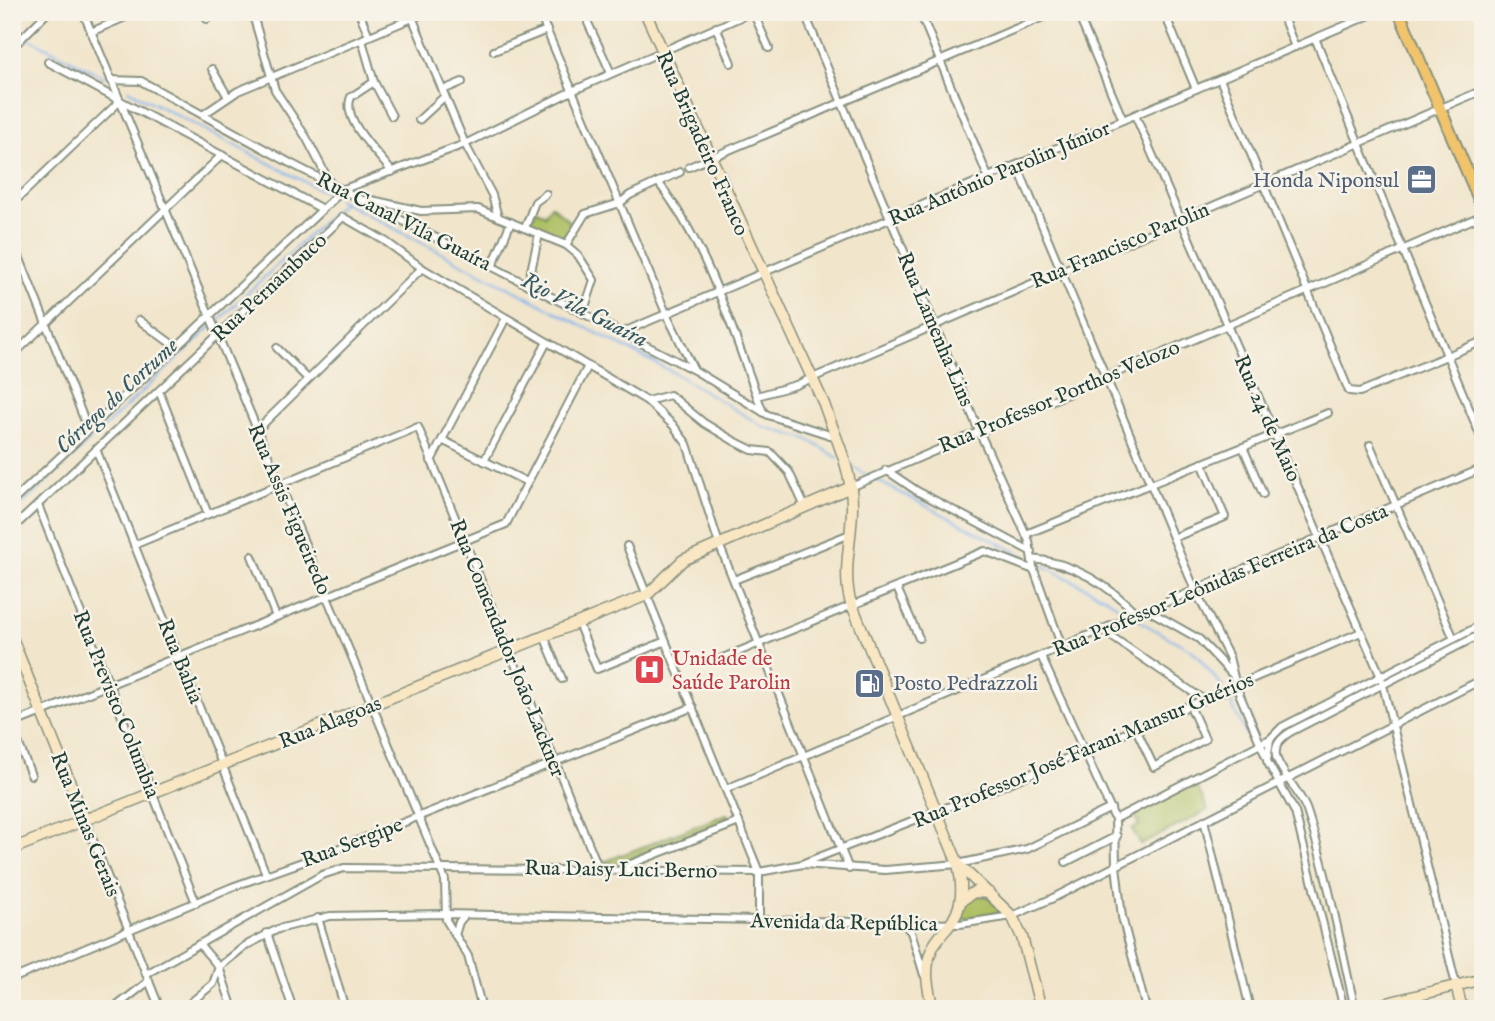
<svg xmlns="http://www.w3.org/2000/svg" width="1495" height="1021" font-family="'IM FELL English',serif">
<rect width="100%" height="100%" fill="#f7f3e8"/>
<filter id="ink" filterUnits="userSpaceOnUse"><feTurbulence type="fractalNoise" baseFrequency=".0143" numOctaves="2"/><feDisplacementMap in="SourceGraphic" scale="14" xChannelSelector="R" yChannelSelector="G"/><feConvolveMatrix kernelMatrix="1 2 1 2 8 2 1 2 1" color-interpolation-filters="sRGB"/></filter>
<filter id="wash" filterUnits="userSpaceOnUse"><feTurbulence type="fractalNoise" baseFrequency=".00686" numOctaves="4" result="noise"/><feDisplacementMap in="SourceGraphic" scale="28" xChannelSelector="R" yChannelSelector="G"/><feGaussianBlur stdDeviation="1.57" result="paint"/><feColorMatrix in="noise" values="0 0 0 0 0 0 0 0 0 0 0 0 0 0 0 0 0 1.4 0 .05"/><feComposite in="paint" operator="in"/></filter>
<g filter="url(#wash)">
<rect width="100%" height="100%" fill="#f1e5cb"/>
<g fill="#adc064" stroke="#667e4c" stroke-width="2">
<path d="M551 205 573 225 565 241 529 224 536 209 545 215Z"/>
<path d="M1195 782 1208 810 1141 845 1132 829 1139 825 1134 814Z"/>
<path d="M727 814 730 820 619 863H601Z"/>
<path d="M977 895 988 897 1002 912 957 920 965 904Z"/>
</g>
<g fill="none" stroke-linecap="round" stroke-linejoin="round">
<g stroke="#7fb3ed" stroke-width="2">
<path d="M12 30 21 34"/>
<path d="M26 37 104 77"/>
<path d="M128 90 332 196"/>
<path d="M337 199 676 374 764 427 807 439 838 458"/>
<path d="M219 320 343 203"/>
<path d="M849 464 868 476"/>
<path d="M876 480 1024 556"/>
<path d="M12 514 211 327"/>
<path d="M1042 565 1108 599 1125 612"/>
<path d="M1141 622 1193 651 1223 687"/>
<path d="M1226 693 1250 742"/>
<path d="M1463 1004 1483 998"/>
<path d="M1449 1009 1458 1006"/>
</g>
</g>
</g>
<g filter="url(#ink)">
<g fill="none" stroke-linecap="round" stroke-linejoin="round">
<defs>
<g id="street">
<path d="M83 12 445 880 446 920 468 956 482 1009"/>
<path d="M203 12 207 19"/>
<path d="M252 12 275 90 306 137 329 181"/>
<path d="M359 12 369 36"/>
<path d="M410 12 465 144 492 195 498 217"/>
<path d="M539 12 666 313 694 370"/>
<path d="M753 12 769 48"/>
<path d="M804 12 979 431 1029 541 1033 567 1062 647"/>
<path d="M920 12 988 177"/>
<path d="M1077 12 1123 120"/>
<path d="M1164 12 1196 89"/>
<path d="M1281 12 1295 47"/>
<path d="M588 23 611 73"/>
<path d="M716 27 731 63"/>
<path d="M91 32 137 12"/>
<path d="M1315 38 1483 442"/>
<path d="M362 40 374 82 392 116"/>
<path d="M12 48 48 12"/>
<path d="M494 51 547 30"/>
<path d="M48 62 322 209"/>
<path d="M212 69 228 97"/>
<path d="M1220 79 1349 391 1360 392 1483 341"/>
<path d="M111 80 141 81 290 163 694 370 768 415 836 437"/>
<path d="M374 82 351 97C341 120 378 153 392 172"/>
<path d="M443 90 462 82"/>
<path d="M204 114 238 91 427 12"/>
<path d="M1135 115 1381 677 1456 985"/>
<path d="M419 120 445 96"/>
<path d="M1017 165 1195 590 1229 657 1236 686 1266 757"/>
<path d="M689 167 1055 12"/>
<path d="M658 182C710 249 733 334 763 412"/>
<path d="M367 199 421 211 478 209 566 245 578 255 594 280 583 313"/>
<path d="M12 204 120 101"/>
<path d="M525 228 535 202 546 194"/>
<path d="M12 239 88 429"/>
<path d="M566 245 585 214 620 203 630 195 680 172"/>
<path d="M492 267 511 222"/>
<path d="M528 285 539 234"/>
<path d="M139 320 176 347"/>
<path d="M621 333 1377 12"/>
<path d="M277 348 308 379"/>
<path d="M12 356 222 155"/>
<path d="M159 391 208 514"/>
<path d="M757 396 796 385 1483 90"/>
<path d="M647 401 673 425 687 444 719 544 849 869"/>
<path d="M257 430 422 268"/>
<path d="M442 440 527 482"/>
<path d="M1370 445 1454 639"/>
<path d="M1243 447 1263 494"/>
<path d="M96 449 266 874"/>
<path d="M431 461 506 318"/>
<path d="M484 461 547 342"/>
<path d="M886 470 917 491 1032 552"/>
<path d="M851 487 1483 215"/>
<path d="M12 502 344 189 465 144 572 91 752 12"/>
<path d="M38 505 196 903"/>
<path d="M12 529 343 217 385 241 422 268 647 401 670 395 704 423 734 441 752 450 770 452 789 472 805 507"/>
<path d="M1026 534 1328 413"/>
<path d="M1173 538 1225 517 1202 463"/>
<path d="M134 545 418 427 599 869"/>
<path d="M627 546 759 872V920"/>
<path d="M252 556 276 617"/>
<path d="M1032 559C1073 562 1110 586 1138 615"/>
<path d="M734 580 850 534"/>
<path d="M897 588 919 638"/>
<path d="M1148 610 1199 639 1232 674"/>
<path d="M578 623 597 669 666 641"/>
<path d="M1102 630 1204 700"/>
<path d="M544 636 562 679"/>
<path d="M1041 656 1115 819 1116 866 1122 917 1146 1009"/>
<path d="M718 660 985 551 1034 570"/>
<path d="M12 724 506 524 588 366"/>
<path d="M12 727 31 775"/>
<path d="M1136 729 1154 767 1205 739 1190 706"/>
<path d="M1270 739 1267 761 1295 812 1344 1009"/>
<path d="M726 789 1483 468"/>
<path d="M1115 819 1270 739 1282 727 1483 624"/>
<path d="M85 820 160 1009"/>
<path d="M1204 820 1250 1009"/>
<path d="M1066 862 1117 836"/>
<path d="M804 863 1007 784 1361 632"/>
<path d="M623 867 739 822"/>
<path d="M318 918 345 1009"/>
<path d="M904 924 911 932 924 975"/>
<path d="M267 933 293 1009"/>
<path d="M455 935 459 922 465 915"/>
<path d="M199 944 219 967 233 1009"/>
<path d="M146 974 322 875 344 868 759 872 803 864 885 870 958 864 1027 849 1111 808"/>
<path d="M12 979 232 887 322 855 693 707"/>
<path d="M113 1009 149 981"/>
<path d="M183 1009 213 984 219 967 245 946 278 929 330 916 445 914 960 924 1012 916 1051 899 1483 679"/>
<path d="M1355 1009C1340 943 1328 875 1307 811 1301 793 1278 769 1276 756 1274 744 1282 737 1292 731L1483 633"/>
</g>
<g id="secondary">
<path d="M645 12 824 404C835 437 851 467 852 503 853 535 842 568 850 600L958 864C963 887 964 908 948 927 942 934 935 941 932 949 923 969 928 989 933 1009"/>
<path d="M12 638 85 820"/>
<path d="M12 849 647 595 683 560 851 487"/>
<path d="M959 865 1012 916 1022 937 1041 1009"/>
<path d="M961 901 974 892 989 893"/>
<path d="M1456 985 1462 1009"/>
<path d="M1363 1009 1483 979"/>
</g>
<path id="primary" d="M1399 12 1483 209"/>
</defs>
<use href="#street" stroke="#889180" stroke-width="10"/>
<use href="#secondary" stroke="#889180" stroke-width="13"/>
<use href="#primary" stroke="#889180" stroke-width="14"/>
<use href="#street" stroke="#fff" stroke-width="6"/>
<use href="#secondary" stroke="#f9e7c3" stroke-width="10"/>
<use href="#primary" stroke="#f1c36a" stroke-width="10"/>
</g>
</g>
<defs>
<symbol id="office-square" viewBox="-11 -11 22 22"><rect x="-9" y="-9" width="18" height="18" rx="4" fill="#5c6f8a" stroke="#f7f3e8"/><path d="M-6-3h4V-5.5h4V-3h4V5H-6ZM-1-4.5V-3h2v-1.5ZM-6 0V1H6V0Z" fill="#fff"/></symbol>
<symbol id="hospital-square" viewBox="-11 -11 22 22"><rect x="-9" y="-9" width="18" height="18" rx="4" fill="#e0444e" stroke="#f7f3e8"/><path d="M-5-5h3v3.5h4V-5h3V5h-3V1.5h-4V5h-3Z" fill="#fff"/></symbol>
<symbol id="fuel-square" viewBox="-11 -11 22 22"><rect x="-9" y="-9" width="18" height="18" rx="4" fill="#5c6f8a" stroke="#f7f3e8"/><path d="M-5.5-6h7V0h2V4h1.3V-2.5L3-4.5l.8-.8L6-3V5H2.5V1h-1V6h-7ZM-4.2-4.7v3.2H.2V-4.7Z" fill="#fff"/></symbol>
</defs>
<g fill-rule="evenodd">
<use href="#office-square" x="1404" y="162" width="35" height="35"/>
<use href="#hospital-square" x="632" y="652" width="35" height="35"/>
<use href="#fuel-square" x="852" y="666" width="35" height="35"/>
</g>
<g text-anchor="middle" stroke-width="5" stroke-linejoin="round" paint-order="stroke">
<g font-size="21" fill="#1f3d34" stroke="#f7f3e8">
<text transform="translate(703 143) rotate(66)" y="7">Rua Brigadeiro Franco</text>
<text transform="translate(999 173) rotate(-23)" y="7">Rua Antônio Parolin Júnior</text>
<text transform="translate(404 221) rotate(27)" y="7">Rua Canal Vila Guaíra</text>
<text transform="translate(1120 245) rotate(-23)" y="7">Rua Francisco Parolin</text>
<text transform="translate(269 287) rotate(-43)" y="7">Rua Pernambuco</text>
<text transform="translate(936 329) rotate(67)" y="7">Rua Lamenha Lins</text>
<text transform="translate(1059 396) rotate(-23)" y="7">Rua Professor Porthos Velozo</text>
<text transform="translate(1268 418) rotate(66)" y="7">Rua 24 de Maio</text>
<text transform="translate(290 509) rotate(67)" y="7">Rua Assis Figueiredo</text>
<text transform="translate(1220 580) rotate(-23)" y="7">Rua Professor Leônidas Ferreira da Costa</text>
<text transform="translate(508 648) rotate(68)" y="7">Rua Comendador João Lackner</text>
<text transform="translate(181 661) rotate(68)" y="7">Rua Bahia</text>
<text transform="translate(117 704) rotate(68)" y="7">Rua Previsto Columbia</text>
<text transform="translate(330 722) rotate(-22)" y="7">Rua Alagoas</text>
<text transform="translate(1083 750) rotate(-23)" y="7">Rua Professor José Farani Mansur Guérios</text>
<text transform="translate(86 824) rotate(68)" y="7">Rua Minas Gerais</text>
<text transform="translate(352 842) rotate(-21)" y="7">Rua Sergipe</text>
<text transform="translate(621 869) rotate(1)" y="7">Rua Daisy Luci Berno</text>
<text transform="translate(844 922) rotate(1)" y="7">Avenida da República</text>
</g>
<g font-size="21" fill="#4e5e75" stroke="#f7f3e8" text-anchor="end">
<text x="1399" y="187">Honda Niponsul</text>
<text x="893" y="690" text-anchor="start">Posto Pedrazzoli</text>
</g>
<g font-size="21" fill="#be3a42" stroke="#f7f3e8" text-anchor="start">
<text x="672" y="665">Unidade de<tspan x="672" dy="24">Saúde Parolin</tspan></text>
</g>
<g font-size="23" font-style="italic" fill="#375a62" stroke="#f7f3e8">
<text transform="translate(585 309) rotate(27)" y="8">Rio Vila Guaíra</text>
<text transform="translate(116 395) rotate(-43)" y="8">Córrego do Cortume</text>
</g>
</g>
<rect width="1495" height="1021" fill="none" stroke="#f7f3e8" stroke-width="42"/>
</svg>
